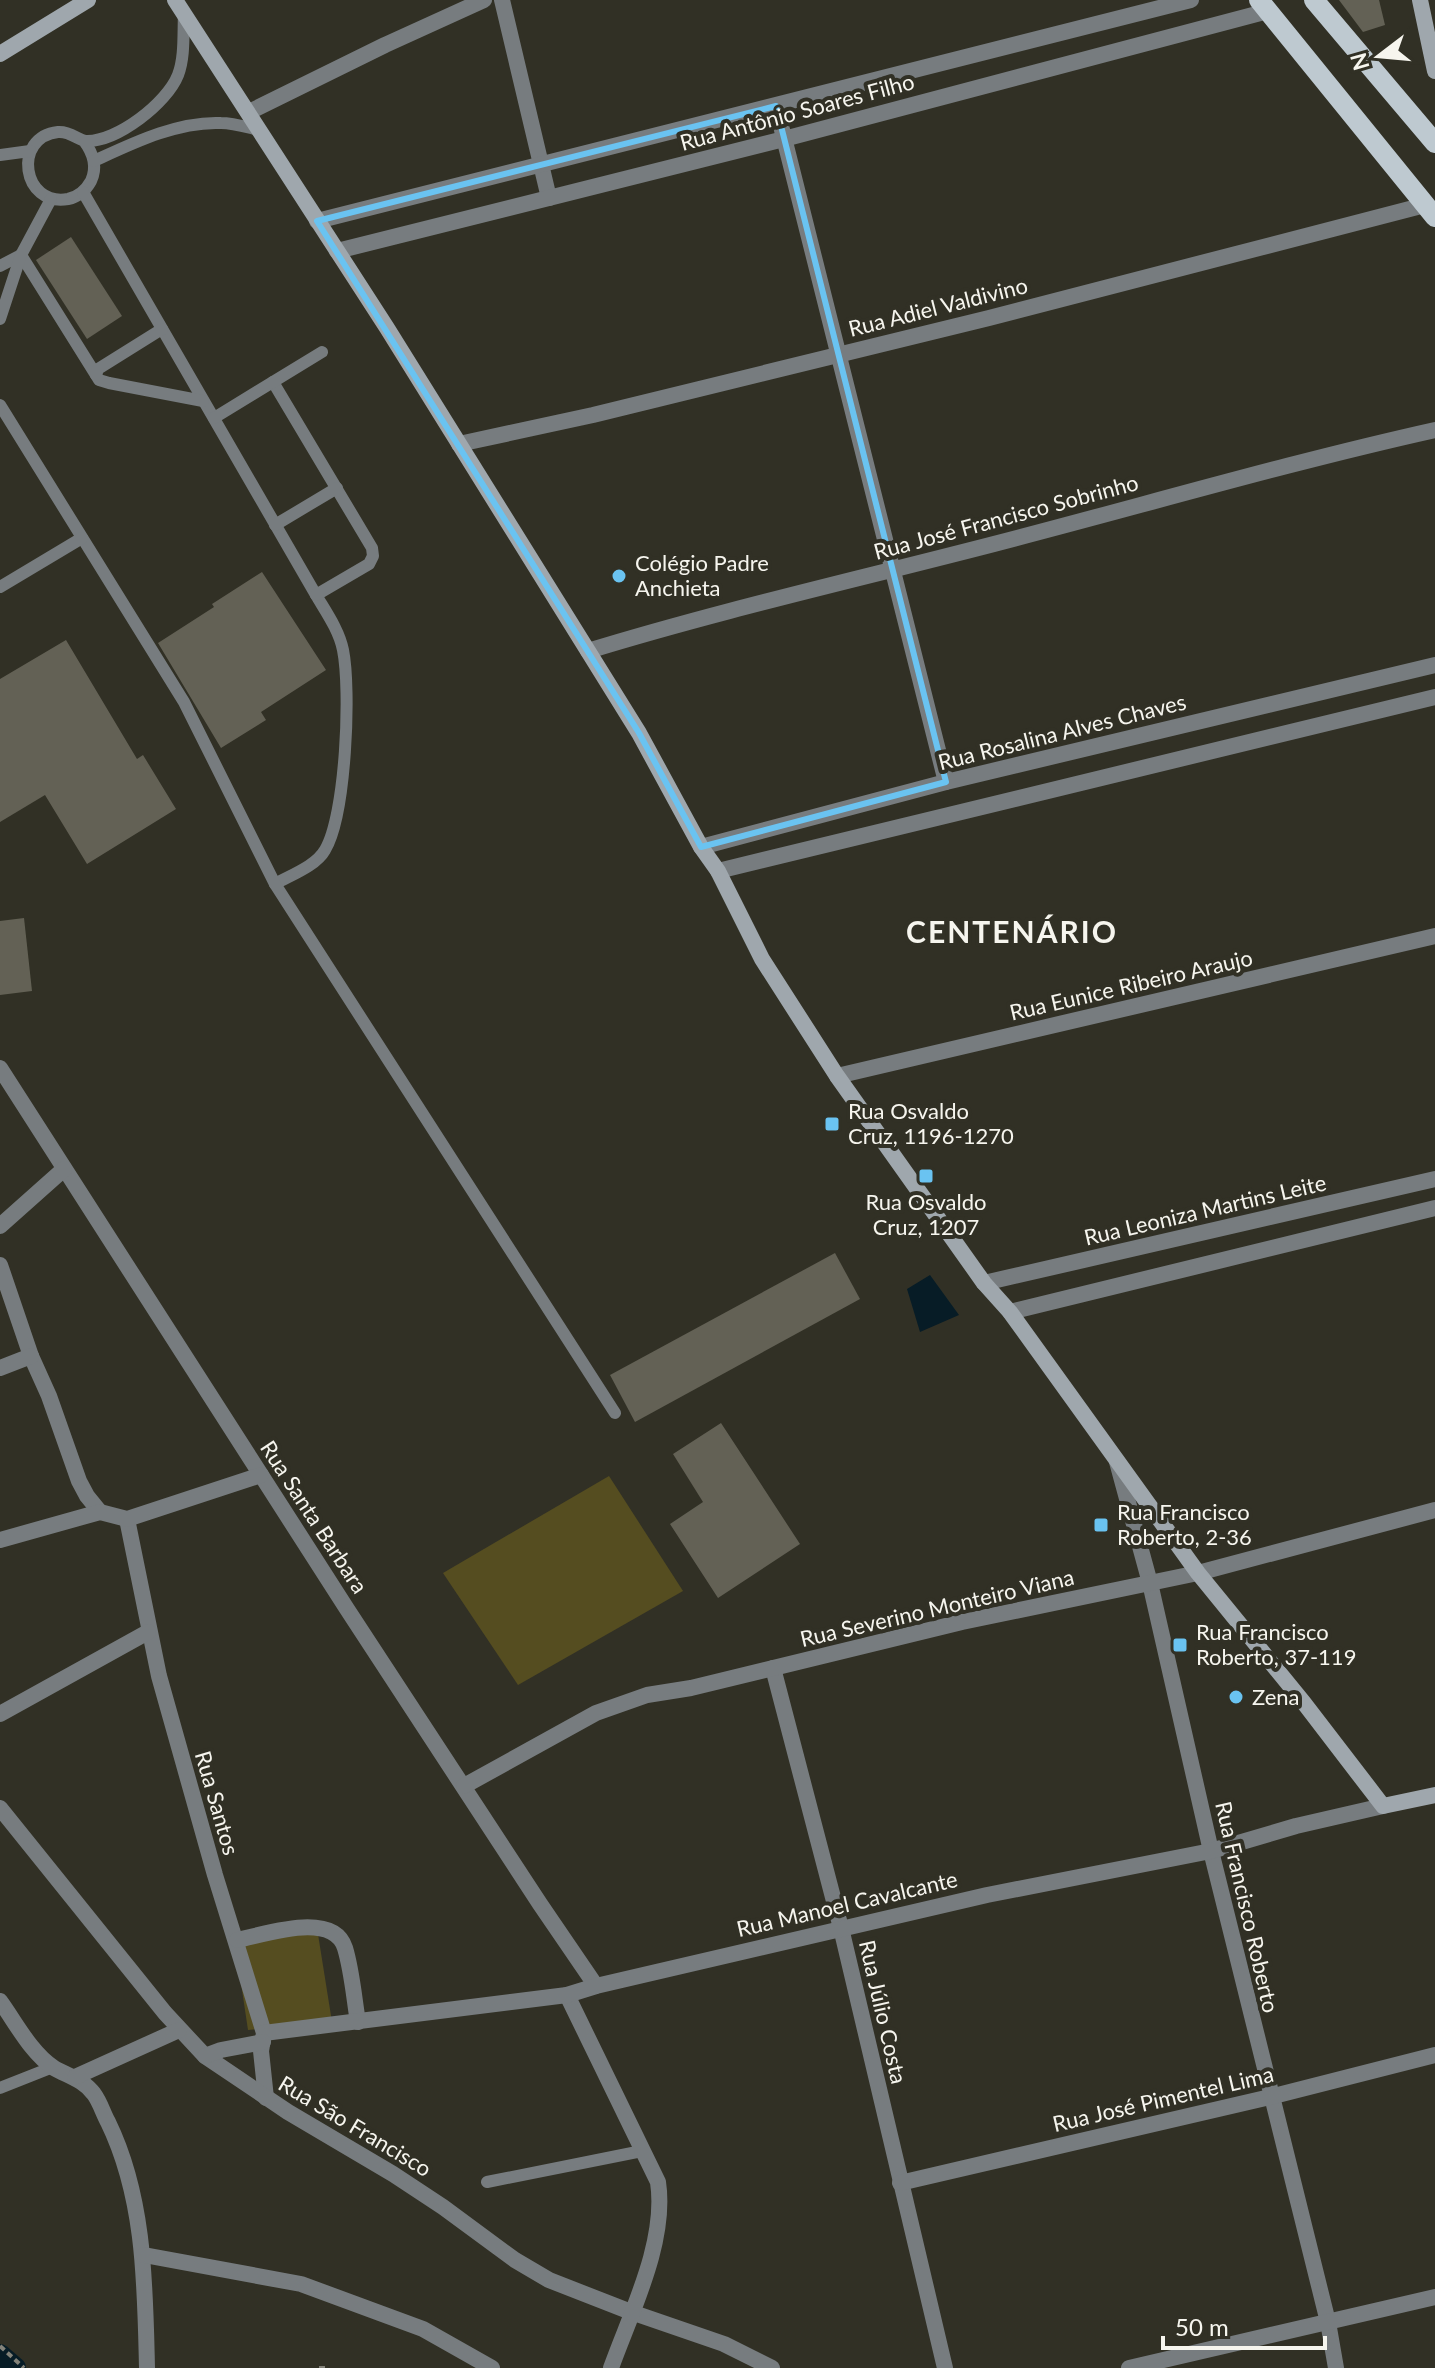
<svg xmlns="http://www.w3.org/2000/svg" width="1435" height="2368" font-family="Lato,sans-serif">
<rect width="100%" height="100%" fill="#313025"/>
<g fill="#554d20">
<path d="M609 1476 683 1591 518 1685 443 1573Z"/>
<path d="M317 1928 332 2022 248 2030 235 1943Z"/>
</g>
<path fill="#071c26" d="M930 1275 959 1315 920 1332 907 1289Z"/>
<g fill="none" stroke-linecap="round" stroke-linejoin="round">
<path stroke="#071c26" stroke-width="22" d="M0 2355 15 2368"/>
</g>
<g fill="#636155">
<path d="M1339 0H1379L1385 25 1363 32Z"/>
<path d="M71 237 122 316 87 339 36 260Z"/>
<path d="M262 572 326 670 261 712 266 720 221 748 158 643 214 607 212 604Z"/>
<path d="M66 640 137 759 143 755 176 809 87 864 45 795 0 822V679Z"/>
<path d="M24 918 32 991 0 995V921Z"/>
<path d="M835 1253 860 1299 635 1422 610 1375Z"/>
<path d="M721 1423 800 1544 718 1598 670 1524 703 1502 673 1454Z"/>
</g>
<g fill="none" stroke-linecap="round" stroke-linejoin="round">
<g stroke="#838279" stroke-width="4" stroke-dasharray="6 4" stroke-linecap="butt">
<path d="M0 2346 24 2368"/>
<path d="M319 2368H328"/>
</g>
<g stroke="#777c7f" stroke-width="12">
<path d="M84 141C93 153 98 166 91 181 86 190 78 197 68 199 22 207 12 137 58 132 71 131 77 140 86 141 117 142 167 103 178 75 185 57 183 33 184 14"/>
<path d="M0 155 30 151"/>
<path d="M94 161C133 143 178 121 221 123 233 123 246 127 259 130"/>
<path d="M83 192 316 595C326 612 339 630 343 650 351 690 346 815 325 850 316 866 291 875 275 884"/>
<path d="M0 266 21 255 96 375"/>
<path d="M0 319 21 255 51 199"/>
<path d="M162 329 98 369 96 375 99 380 109 383 203 401"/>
<path d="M273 382 372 548 373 556 369 564 316 595"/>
<path d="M0 405 184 702 275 884 615 1413"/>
<path d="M214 418 322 352"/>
<path d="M275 525 337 488"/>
<path d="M0 587 82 538"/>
<path d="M0 2088 53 2067"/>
<path d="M487 2182 642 2151"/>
</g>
<g stroke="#777c7f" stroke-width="16">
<path d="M502 0 549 198"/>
<path d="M776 106 946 782"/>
<path d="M249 112 385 45 484 0"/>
<path d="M317 221 1191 0"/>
<path d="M337 251 784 139 1268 11"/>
<path d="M459 444 593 415 989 318 1425 205"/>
<path d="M588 651C722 610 859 579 994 544 1141 506 1287 463 1435 430"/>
<path d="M701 847 946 782 1435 665"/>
<path d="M718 871 1435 697"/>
<path d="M0 1068 347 1609 540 1904 596 1986"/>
<path d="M837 1076 1435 936"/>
<path d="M0 1226 64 1169"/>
<path d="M0 1265 31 1356 49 1396 79 1481 87 1496 100 1512"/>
<path d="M984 1283 1435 1179"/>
<path d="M1010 1312 1435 1208"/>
<path d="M0 1368 31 1356"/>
<path d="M1117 1462 1150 1583 1211 1851 1328 2322 1336 2368"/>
<path d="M127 1519 159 1676 215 1875 264 2033 261 2051 266 2098"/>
<path d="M0 1540 100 1512 127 1519 261 1475"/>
<path d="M773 1668 841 1928 945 2368"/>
<path d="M0 1714 148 1632"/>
<path d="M464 1786 596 1713 647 1695 691 1688 962 1622 1198 1573 1435 1510"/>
<path d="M0 1808 165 2013 205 2056 288 2112 393 2174 443 2207 515 2260 549 2280 631 2312 724 2344 772 2368"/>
<path d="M237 1940C264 1935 333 1910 345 1948 352 1971 354 1998 358 2022"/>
<path d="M567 1995 658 2182C667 2242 631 2312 611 2368"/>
<path d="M0 2001C16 2023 31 2053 54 2068 68 2076 84 2080 94 2094 100 2102 103 2113 108 2122 145 2198 145 2285 147 2368"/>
<path d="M264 2033 567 1995 596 1986 987 1895 1211 1851 1296 1826 1383 1806"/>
<path d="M205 2056 221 2050 263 2042"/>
<path d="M75 2077 179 2030"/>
<path d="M900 2183 1270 2097 1435 2055"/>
<path d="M144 2255 301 2284 423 2329 492 2368"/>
<path d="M1129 2368 1435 2297"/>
</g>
<g stroke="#9fa7ad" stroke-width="16">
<path d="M175 0 387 328 588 651 639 733 701 847 718 871 762 959 837 1076 984 1283 1010 1312 1198 1573 1304 1703 1383 1806 1435 1795"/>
<path d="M1420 0 1435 71"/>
<path d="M0 54 88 0"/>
</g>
<g stroke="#bec9d0" stroke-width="20">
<path d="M1259 0 1435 217"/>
<path d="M1314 0 1435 143"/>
</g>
</g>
<path fill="none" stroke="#6ac3f1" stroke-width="6" stroke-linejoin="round" d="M776 106 946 782 701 847 639 733 317 221Z"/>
<g fill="#6ac3f1" stroke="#313025" stroke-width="3">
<circle cx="619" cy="576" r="8"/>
<rect x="824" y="1116" width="16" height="16" rx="4"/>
<rect x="918" y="1168" width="16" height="16" rx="4"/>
<rect x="1093" y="1517" width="16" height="16" rx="4"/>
<rect x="1172" y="1637" width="16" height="16" rx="4"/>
<circle cx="1236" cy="1697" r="8"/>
</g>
<g text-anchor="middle" stroke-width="8" stroke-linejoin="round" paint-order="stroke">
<g font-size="22" fill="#f6f5ee" stroke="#313025">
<text transform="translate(797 112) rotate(-15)" y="8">Rua Antônio Soares Filho</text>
<text transform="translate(938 307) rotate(-14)" y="8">Rua Adiel Valdivino</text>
<text transform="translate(1006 517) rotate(-15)" y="8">Rua José Francisco Sobrinho</text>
<text transform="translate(1062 732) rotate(-14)" y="8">Rua Rosalina Alves Chaves</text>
<text transform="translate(1131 985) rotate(-13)" y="8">Rua Eunice Ribeiro Araujo</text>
<text transform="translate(1205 1210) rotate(-13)" y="8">Rua Leoniza Martins Leite</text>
<text transform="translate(314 1517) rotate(57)" y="8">Rua Santa Barbara</text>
<text transform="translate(937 1608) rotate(-13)" y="8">Rua Severino Monteiro Viana</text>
<text transform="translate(217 1803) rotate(74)" y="8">Rua Santos</text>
<text transform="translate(847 1904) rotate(-13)" y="8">Rua Manoel Cavalcante</text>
<text transform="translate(1247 1907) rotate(77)" y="8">Rua Francisco Roberto</text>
<text transform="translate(883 2012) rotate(77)" y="8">Rua Júlio Costa</text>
<text transform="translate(1163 2099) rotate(-13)" y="8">Rua José Pimentel Lima</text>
<text transform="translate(355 2126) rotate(31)" y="8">Rua São Francisco</text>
</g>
<g font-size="22" fill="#f6f5ee" stroke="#313025" text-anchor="start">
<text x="635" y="571">Colégio Padre<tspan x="635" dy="25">Anchieta</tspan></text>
<text x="848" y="1119">Rua Osvaldo<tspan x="848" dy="25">Cruz, 1196-1270</tspan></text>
<text x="926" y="1210" text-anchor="middle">Rua Osvaldo<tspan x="926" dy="25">Cruz, 1207</tspan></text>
<text x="1117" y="1520">Rua Francisco<tspan x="1117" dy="25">Roberto, 2-36</tspan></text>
<text x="1196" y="1640">Rua Francisco<tspan x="1196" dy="25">Roberto, 37-119</tspan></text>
<text x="1252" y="1705">Zena</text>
</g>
<g font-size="30" font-weight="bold" letter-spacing="2" fill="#f6f5ee" stroke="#313025">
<text x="1012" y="943">CENTENÁRIO</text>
</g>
</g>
<g transform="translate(1379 56) rotate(254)" stroke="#313025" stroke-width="6" paint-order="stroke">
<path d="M0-6L14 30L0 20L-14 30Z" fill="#f6f5ee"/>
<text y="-12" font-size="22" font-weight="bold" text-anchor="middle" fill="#f6f5ee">N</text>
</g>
<path d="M1163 2336v12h162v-12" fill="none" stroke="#f6f5ee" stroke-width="4"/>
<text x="1175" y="2336" font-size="24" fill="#f6f5ee" stroke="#313025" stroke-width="6" paint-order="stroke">50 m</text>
</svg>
